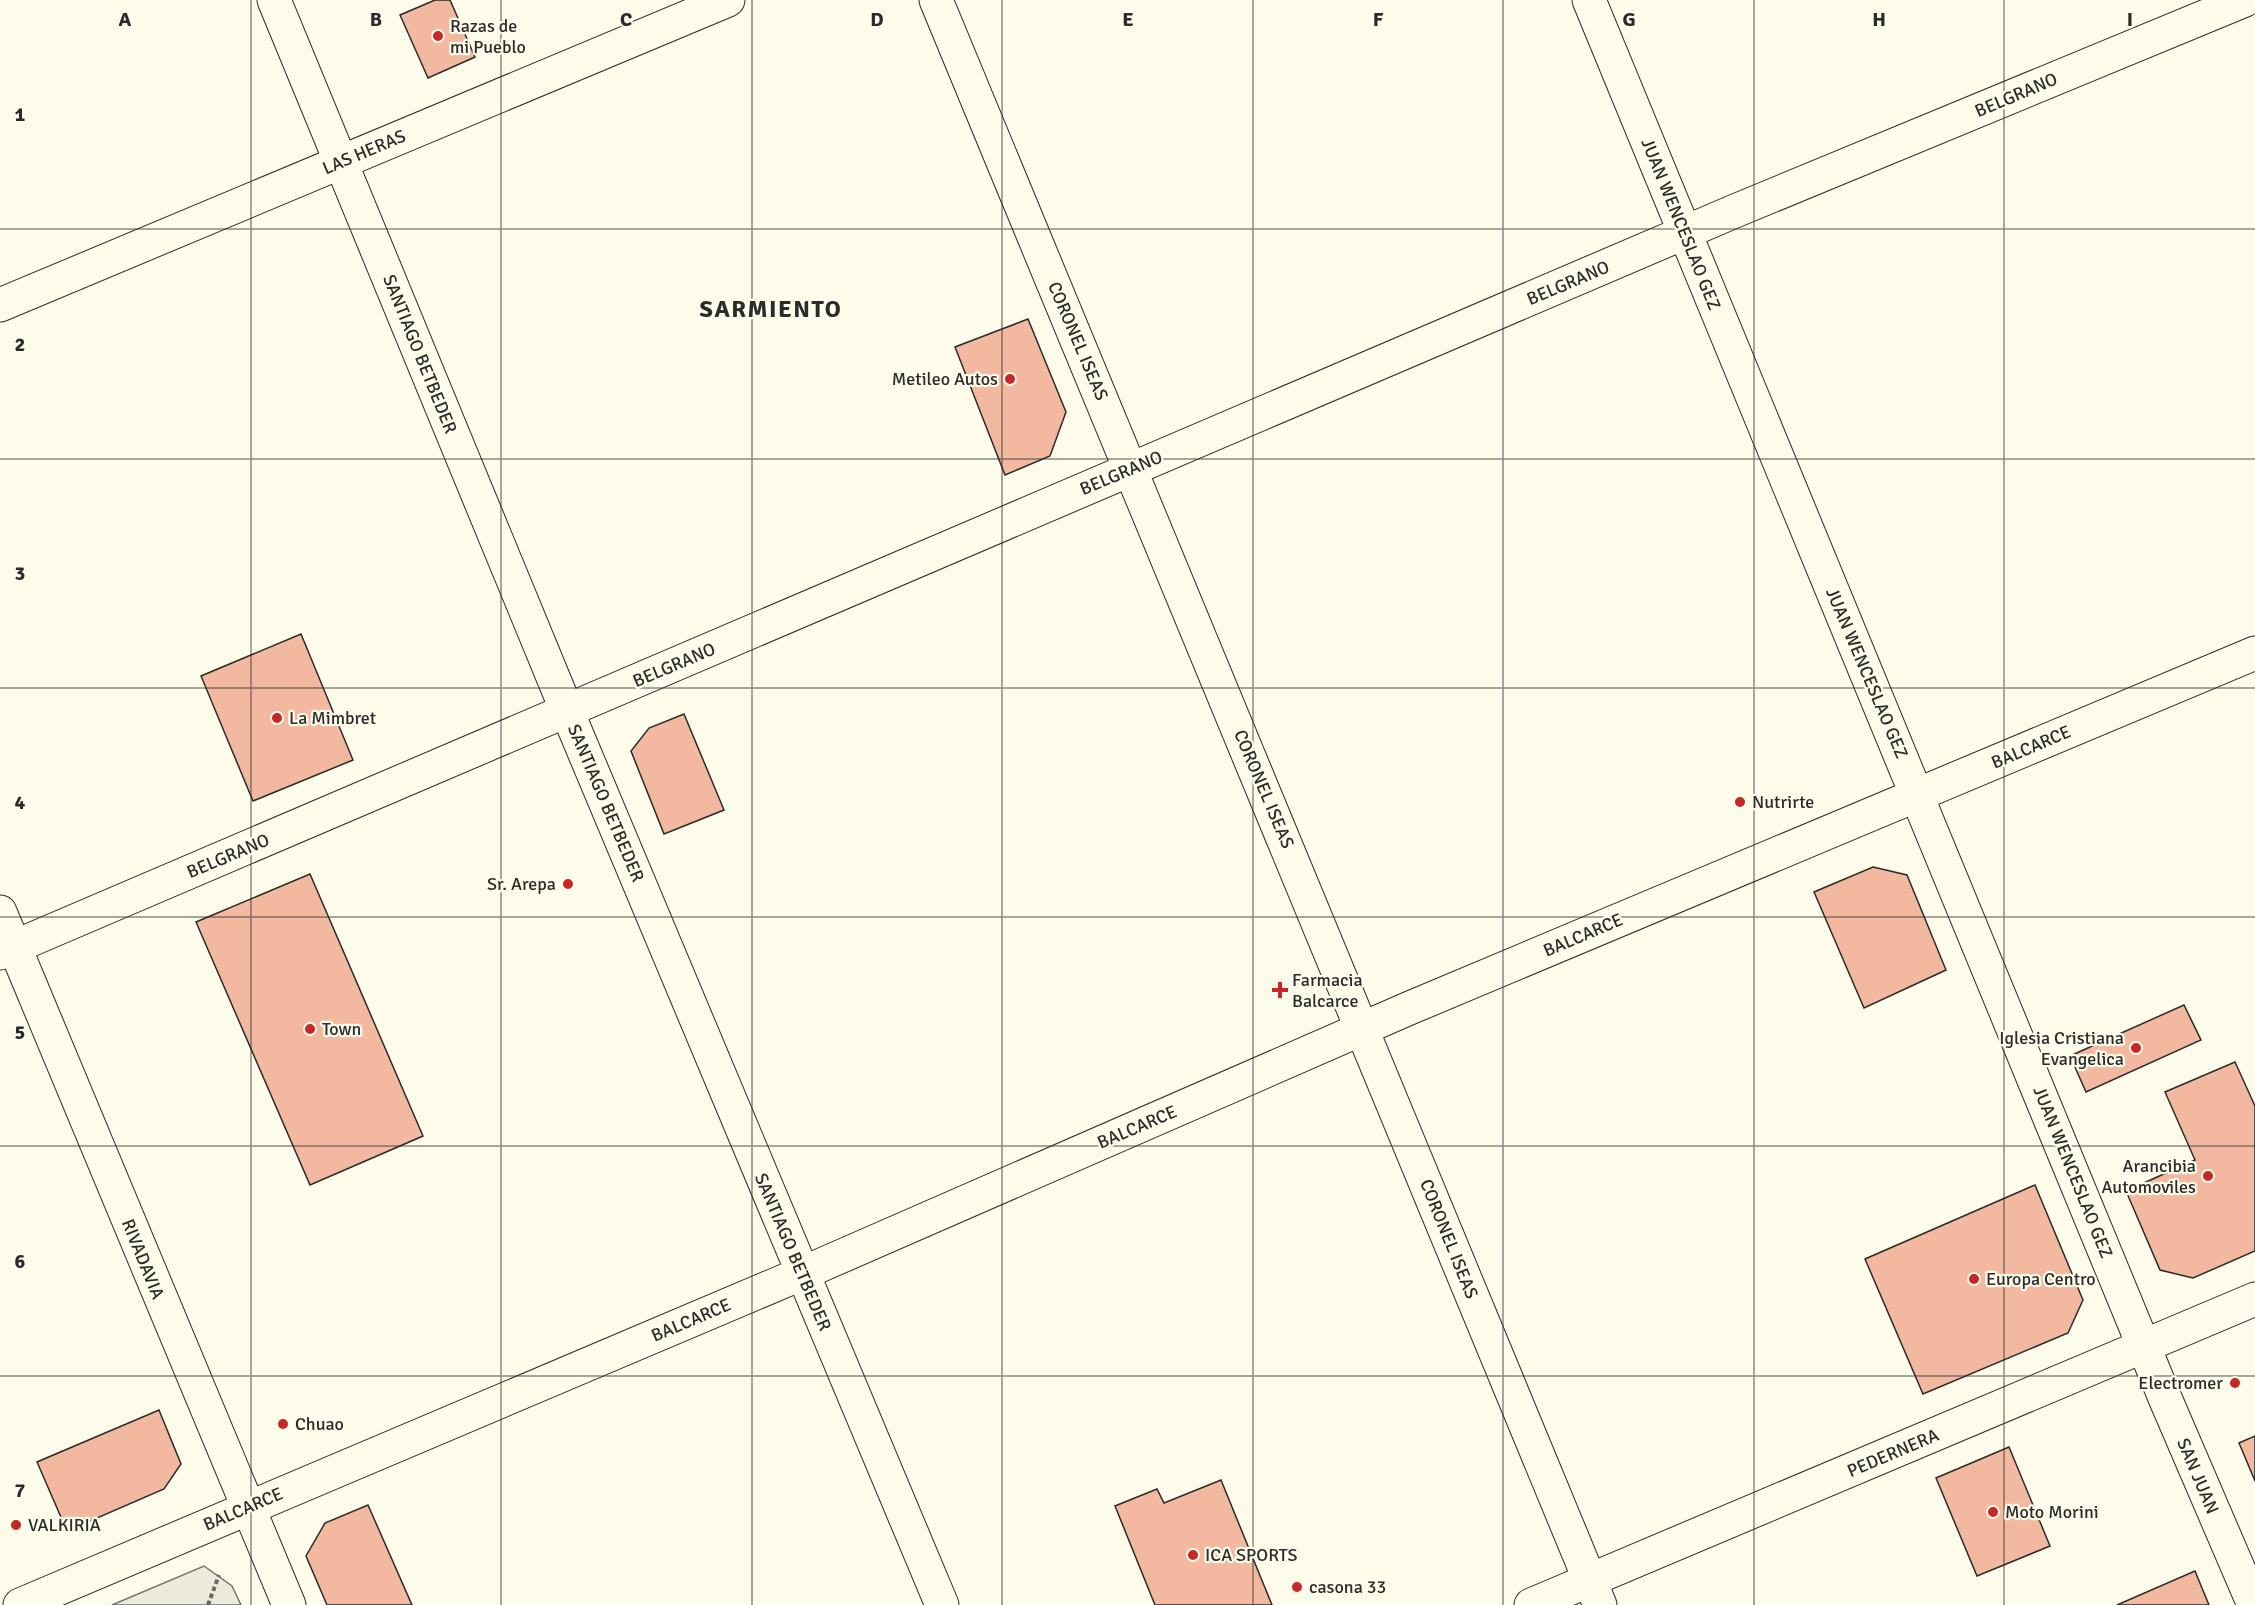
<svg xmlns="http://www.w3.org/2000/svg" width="2255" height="1605" font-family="Signika,sans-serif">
<rect width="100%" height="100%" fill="#fdfbea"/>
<path fill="#ecebdb" stroke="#74746e" stroke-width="1.5" d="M204 1566 232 1586 241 1605H112Z"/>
<g fill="#f2b8a0" stroke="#2b2b2b" stroke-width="1.5">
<path d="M435 0H450L475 57 428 78 400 15Z"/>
<path d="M1028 319 1066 412 1050 456 1005 475 955 347Z"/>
<path d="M301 634 353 760 253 801 201 676Z"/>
<path d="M684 714 724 810 664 834 631 751 649 728Z"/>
<path d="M1873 867 1907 875 1946 970 1864 1008 1814 892Z"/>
<path d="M310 874 423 1136 310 1185 196 922Z"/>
<path d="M2184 1005 2201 1040 2086 1092 2070 1056Z"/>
<path d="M2235 1062 2255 1106V1251L2193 1278 2160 1270 2126 1191 2195 1160 2165 1092Z"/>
<path d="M2035 1185 2083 1300 2068 1333 1923 1394 1865 1259Z"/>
<path d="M159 1410 181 1464 164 1489 67 1531 37 1462Z"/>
<path d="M2255 1436V1481L2239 1443Z"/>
<path d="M2009 1447 2050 1546 1977 1576 1936 1478Z"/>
<path d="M1221 1480 1272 1605H1155L1115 1506 1157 1489 1164 1503Z"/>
<path d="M368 1505 412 1605H327L306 1556 325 1523Z"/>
<path d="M2195 1571 2209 1605H2117Z"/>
</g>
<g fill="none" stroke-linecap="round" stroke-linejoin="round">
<defs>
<g id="street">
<path d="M274 0 567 711 942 1605"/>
<path d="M936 0 1600 1605"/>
<path d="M1589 0 2165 1398 2254 1605"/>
<path d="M0 305 728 0"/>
<path d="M0 912 289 1605"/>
<path d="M0 953 1735 211 2245 0"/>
<path d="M20 1605 803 1273 1412 1007 2255 653"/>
</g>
<path id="secondary" d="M1531 1605 2255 1299"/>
</defs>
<use href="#street" stroke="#2b2b2b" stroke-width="35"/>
<use href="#secondary" stroke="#2b2b2b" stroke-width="35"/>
<path stroke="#6a6964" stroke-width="4" stroke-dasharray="4.5 3" stroke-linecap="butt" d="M208 1605 219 1575"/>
<use href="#street" stroke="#fdfbea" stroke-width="33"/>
<use href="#secondary" stroke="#fdfbea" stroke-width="33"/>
</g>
<path fill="none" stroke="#2b2b2b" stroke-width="1.5" stroke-opacity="0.55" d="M251 0V1605M501 0V1605M752 0V1605M1002 0V1605M1253 0V1605M1503 0V1605M1754 0V1605M2004 0V1605M0 229H2255M0 459H2255M0 688H2255M0 917H2255M0 1146H2255M0 1376H2255"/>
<g fill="#c62828" stroke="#fdfbea" stroke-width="2">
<circle cx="438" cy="36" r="6"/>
<circle cx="1010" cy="379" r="6"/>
<circle cx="277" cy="718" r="6"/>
<circle cx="1740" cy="802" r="6"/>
<circle cx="568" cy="884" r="6"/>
<path d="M1277 981h6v6h6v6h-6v6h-6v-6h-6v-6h6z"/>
<circle cx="310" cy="1029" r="6"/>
<circle cx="2136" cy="1048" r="6"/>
<circle cx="2208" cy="1176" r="6"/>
<circle cx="1974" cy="1279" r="6"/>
<circle cx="2235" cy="1383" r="6"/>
<circle cx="283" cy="1424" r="6"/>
<circle cx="1993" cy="1512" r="6"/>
<circle cx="16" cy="1525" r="6"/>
<circle cx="1193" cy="1555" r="6"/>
<circle cx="1297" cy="1587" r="6"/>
</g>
<g text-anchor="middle" stroke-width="4.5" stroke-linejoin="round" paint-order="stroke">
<g font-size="18" fill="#2b2b2b" stroke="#fdfbea" text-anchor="start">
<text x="450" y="32">Razas de<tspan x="450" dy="21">mi Pueblo</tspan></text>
<text x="998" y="385" text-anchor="end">Metileo Autos</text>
<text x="289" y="724">La Mimbret</text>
<text x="1752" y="808">Nutrirte</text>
<text x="556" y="890" text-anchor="end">Sr. Arepa</text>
<text x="1292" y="986">Farmacia<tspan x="1292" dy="21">Balcarce</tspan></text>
<text x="322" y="1035">Town</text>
<text x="2124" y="1044" text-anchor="end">Iglesia Cristiana<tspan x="2124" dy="21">Evangelica</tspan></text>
<text x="2196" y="1172" text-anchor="end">Arancibia<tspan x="2196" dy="21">Automoviles</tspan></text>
<text x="1986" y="1285">Europa Centro</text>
<text x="2223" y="1389" text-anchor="end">Electromer</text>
<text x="295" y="1430">Chuao</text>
<text x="2005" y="1518">Moto Morini</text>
<text x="28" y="1531">VALKIRIA</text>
<text x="1205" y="1561">ICA SPORTS</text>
<text x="1309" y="1593">casona 33</text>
</g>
<g font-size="18" fill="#2b2b2b" stroke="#fdfbea">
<text transform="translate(2016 95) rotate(-23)" y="6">BELGRANO</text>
<text transform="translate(364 152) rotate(-23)" y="6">LAS HERAS</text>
<text transform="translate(1681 224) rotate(68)" y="6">JUAN WENCESLAO GEZ</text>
<text transform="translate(1568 283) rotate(-23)" y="6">BELGRANO</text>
<text transform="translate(1078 341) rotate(67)" y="6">CORONEL ISEAS</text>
<text transform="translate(420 354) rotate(68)" y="6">SANTIAGO BETBEDER</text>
<text transform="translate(1121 473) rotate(-23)" y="6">BELGRANO</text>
<text transform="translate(674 665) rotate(-23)" y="6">BELGRANO</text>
<text transform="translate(1867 673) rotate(67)" y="6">JUAN WENCESLAO GEZ</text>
<text transform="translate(2031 747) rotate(-23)" y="6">BALCARCE</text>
<text transform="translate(1264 789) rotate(67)" y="6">CORONEL ISEAS</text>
<text transform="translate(606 803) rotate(67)" y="6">SANTIAGO BETBEDER</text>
<text transform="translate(228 856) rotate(-23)" y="6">BELGRANO</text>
<text transform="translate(1583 935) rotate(-23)" y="6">BALCARCE</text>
<text transform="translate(1137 1127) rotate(-23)" y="6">BALCARCE</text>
<text transform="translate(2073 1172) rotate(68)" y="6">JUAN WENCESLAO GEZ</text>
<text transform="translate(1449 1239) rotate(68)" y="6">CORONEL ISEAS</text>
<text transform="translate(793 1252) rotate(67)" y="6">SANTIAGO BETBEDER</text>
<text transform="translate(143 1259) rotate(68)" y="6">RIVADAVIA</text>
<text transform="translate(691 1320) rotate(-23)" y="6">BALCARCE</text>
<text transform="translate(1893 1453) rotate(-23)" y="6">PEDERNERA</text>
<text transform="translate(2198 1476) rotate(67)" y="6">SAN JUAN</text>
<text transform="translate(243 1509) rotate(-23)" y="6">BALCARCE</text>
</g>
<g font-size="24" font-weight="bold" letter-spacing="1.5" fill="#2b2b2b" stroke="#fdfbea">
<text x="771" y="317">SARMIENTO</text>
</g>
</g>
<g font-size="20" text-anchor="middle" font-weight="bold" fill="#2b2b2b" stroke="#fdfbea" stroke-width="4.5" stroke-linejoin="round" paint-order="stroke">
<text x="125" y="26">A</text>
<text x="376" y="26">B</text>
<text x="626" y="26">C</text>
<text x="877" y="26">D</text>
<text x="1128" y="26">E</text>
<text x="1378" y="26">F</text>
<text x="1629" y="26">G</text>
<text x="1879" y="26">H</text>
<text x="2130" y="26">I</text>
<text x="20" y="121">1</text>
<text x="20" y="351">2</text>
<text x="20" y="580">3</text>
<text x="20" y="809">4</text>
<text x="20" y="1039">5</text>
<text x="20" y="1268">6</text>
<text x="20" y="1497">7</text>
</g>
</svg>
